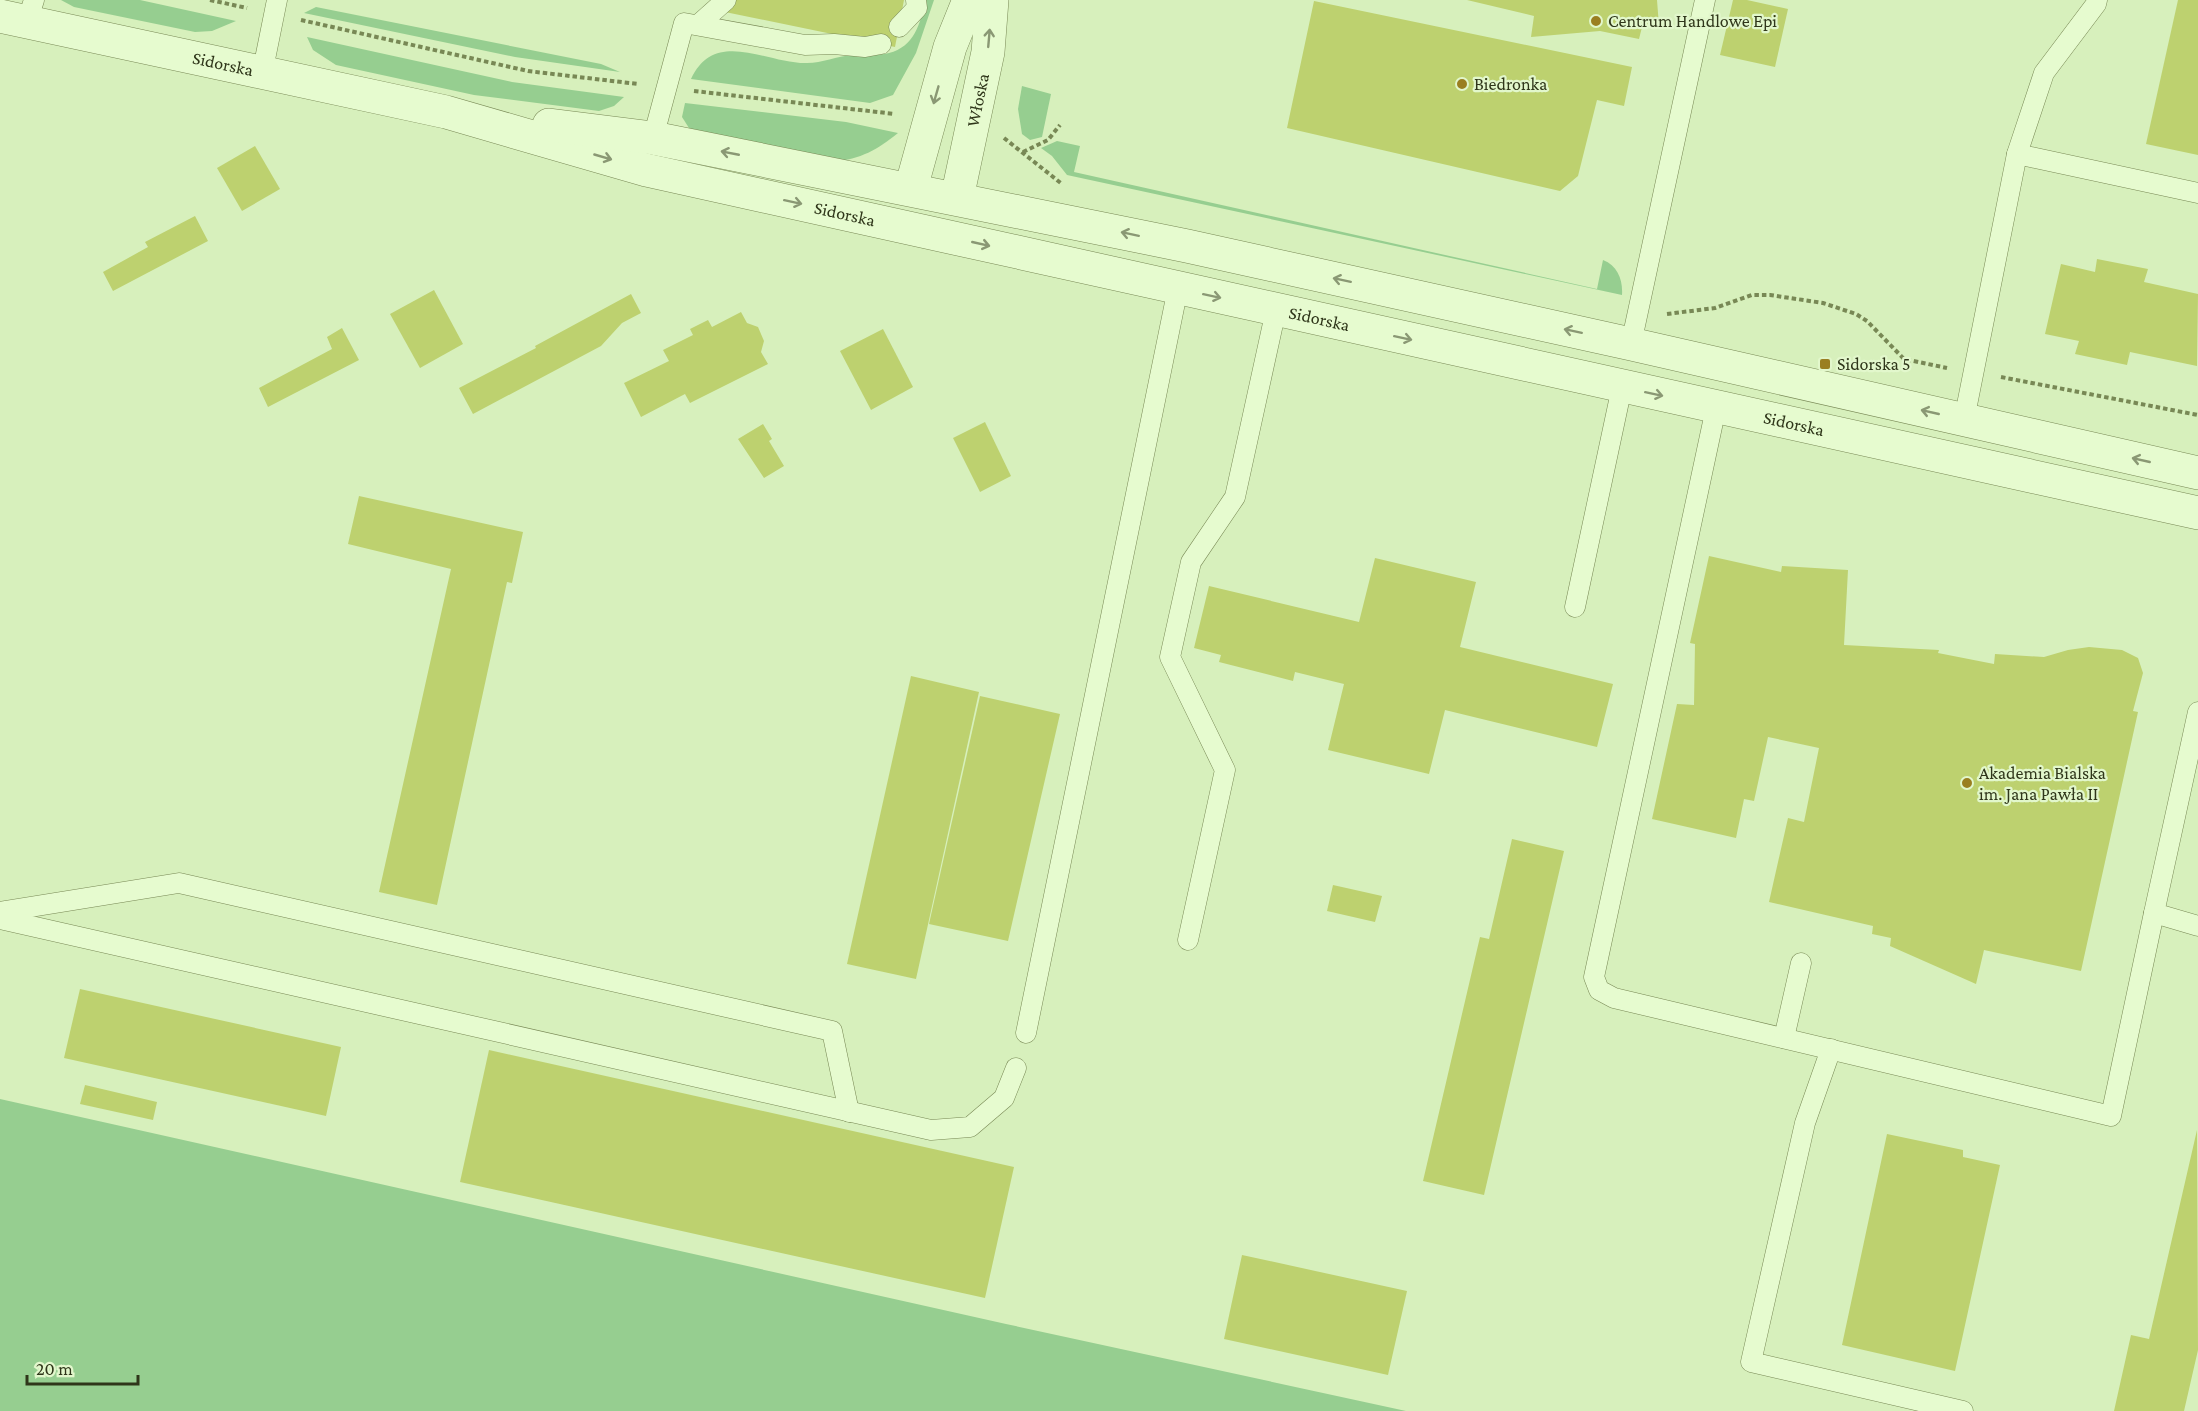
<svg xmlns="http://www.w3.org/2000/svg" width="2198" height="1411" font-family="'Crimson Pro',serif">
<rect width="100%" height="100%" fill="#d7f0bc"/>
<g fill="#96ce90">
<path d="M61 0H140L236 21 212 31 195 32 74 7Z"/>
<path d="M925 0H934L916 53 893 95 870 103 691 79C715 27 767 64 807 63 822 63 837 56 852 55 864 54 877 56 889 53 914 47 921 23 925 0Z"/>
<path d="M316 7 601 64 620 72 515 57 304 13Z"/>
<path d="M307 37 512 82 624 97 614 106 599 111 474 95 336 65 313 50Z"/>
<path d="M1022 86 1051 94 1042 137 1030 140 1022 134 1018 109Z"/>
<path d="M685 103 846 122 898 133C878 149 860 160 834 161L698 133 689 128 682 117Z"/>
<path d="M1057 141 1080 146 1074 172 1597 289 1603 260C1618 266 1623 280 1622 295L1067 175 1052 156 1041 148Z"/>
<path d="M0 1099 1006 1324 1406 1411H0Z"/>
</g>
<g fill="#bdd16f">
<path d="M728 0H904L895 47 725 12Z"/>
<path d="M1467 0H1657L1659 26 1642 27 1639 39 1600 31 1531 37 1534 16Z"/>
<path d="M1733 0H1747L1788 9 1775 67 1720 55Z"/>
<path d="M2178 0H2198V155L2146 144Z"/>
<path d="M1314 1 1632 67 1624 106 1597 100 1578 176 1560 191 1287 128Z"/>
<path d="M255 146 280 189 242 211 217 168Z"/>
<path d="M195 216 208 241 113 291 103 272 148 247 145 242Z"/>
<path d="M2097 259 2148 269 2144 282 2198 294 2197 366 2130 352 2127 365 2075 354 2079 341 2045 334 2061 264 2095 272Z"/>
<path d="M434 290 463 344 420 368 390 314Z"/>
<path d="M631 294 641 313 622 323 601 346 473 414 459 388 536 348 535 346Z"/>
<path d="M741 312 747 323 758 327 764 341 761 352 768 364 690 403 685 394 641 417 624 383 669 361 663 350 693 335 690 329 708 320 712 327Z"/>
<path d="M342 328 359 360 268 407 259 388 332 349 327 337Z"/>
<path d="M883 329 913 387 871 410 840 351Z"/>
<path d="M985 422 1011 476 980 492 953 438Z"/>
<path d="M763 424 772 439 769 441 784 466 764 478 738 439Z"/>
<path d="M359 496 523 532 512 583 507 582 437 905 379 892 451 569 348 544Z"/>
<path d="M1709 556 1781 572 1782 566 1848 570 1844 645 1939 650 1938 653 1994 664 1995 654 2044 657 2068 650 2089 647 2122 650 2138 658 2143 673 2133 711 2138 712 2081 971 1984 950 1976 984 1890 946 1891 938 1872 934 1873 926 1769 902 1788 818 1804 822 1819 748 1768 737 1754 801 1744 799 1736 838 1652 819 1677 704 1694 705 1695 644 1690 643Z"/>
<path d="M1375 558 1476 582 1460 647 1613 684 1597 747 1445 710 1429 774 1328 750 1344 684 1295 672 1293 681 1219 662 1221 655 1194 648 1209 586 1359 622Z"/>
<path d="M911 676 979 692 916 979 847 964Z"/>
<path d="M980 696 1060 714 1008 941 929 924Z"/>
<path d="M1512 839 1564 851 1484 1195 1423 1181 1480 937 1489 939Z"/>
<path d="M1333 885 1382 896 1375 922 1327 911Z"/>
<path d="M80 989 341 1047 326 1116 64 1058Z"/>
<path d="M489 1050 1014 1167 985 1298 460 1182Z"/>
<path d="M85 1085 157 1102 153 1120 80 1104Z"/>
<path d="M2197 1130 2198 1350 2184 1411H2114L2131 1335 2149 1339Z"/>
<path d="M1887 1134 1963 1150V1157L2000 1165 1955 1371 1842 1345Z"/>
<path d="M1242 1255 1407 1291 1388 1375 1224 1339Z"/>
</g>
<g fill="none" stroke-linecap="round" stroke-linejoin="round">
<defs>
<g id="service">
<path d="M27 22 34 0"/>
<path d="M698 25 726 0"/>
<path d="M899 27 917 8 916 0"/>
<path d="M262 74 277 0"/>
<path d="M653 138 684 23 805 45 834 44 865 47 881 44"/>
<path d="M2017 154 2044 73 2096 4 2097 0"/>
<path d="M1631 344 1705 0"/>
<path d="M1716 408 1594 977 1599 990 1614 998 2111 1116 2154 913"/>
<path d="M1964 420 2017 154 2198 193"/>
<path d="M1575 607 1622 387"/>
<path d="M2198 712 2154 913 2198 926"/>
<path d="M0 912 179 883 832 1031 849 1112"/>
<path d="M0 919 931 1130 970 1127 1004 1098 1016 1068"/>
<path d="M1188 940 1225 770 1170 657 1191 562 1235 497 1276 310"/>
<path d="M1026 1033 1178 288"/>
<path d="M1784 1038 1801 963"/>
<path d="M1831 1049 1805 1123 1751 1362 1963 1411"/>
</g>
<g id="minor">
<path d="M911 188 950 47 969 0"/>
<path id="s1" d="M957 198 988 52 992 0"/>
</g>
<g id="tertiary">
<path id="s2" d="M0 16 446 112 646 170 2198 513"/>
<path d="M549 125 653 138 1187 246 1631 344 2198 473"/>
</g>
</defs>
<use href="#service" stroke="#788855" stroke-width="21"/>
<use href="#minor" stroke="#788855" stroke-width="34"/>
<use href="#tertiary" stroke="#788855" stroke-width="34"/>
<g stroke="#788855" stroke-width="4" stroke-dasharray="4.5 3" stroke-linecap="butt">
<path d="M210 0 247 8"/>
<path d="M301 20 528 71 638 84"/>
<path d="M694 91 895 114"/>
<path d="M1004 138 1062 184"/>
<path d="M1023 152 1048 140 1060 125"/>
<path d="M1667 314 1715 308 1752 295H1770L1823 303 1856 314 1867 321 1904 359 1947 368"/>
<path d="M2001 377 2198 415"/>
</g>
<use href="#service" stroke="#e6fbcf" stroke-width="20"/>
<use href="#minor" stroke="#e6fbcf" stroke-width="33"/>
<use href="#tertiary" stroke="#e6fbcf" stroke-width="33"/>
</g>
<defs><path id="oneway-shaft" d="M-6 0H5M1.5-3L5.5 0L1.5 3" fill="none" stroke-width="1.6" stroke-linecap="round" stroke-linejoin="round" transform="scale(1.5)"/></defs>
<g stroke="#8a9874">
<use href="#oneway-shaft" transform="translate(989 38) rotate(-85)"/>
<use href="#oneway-shaft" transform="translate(936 95) rotate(106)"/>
<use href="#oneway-shaft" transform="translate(730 153) rotate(-169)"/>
<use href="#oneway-shaft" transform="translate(603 157) rotate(16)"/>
<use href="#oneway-shaft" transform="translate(793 202) rotate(12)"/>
<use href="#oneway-shaft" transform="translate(1130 234) rotate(-168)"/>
<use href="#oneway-shaft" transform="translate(981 244) rotate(13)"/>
<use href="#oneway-shaft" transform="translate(1342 280) rotate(-168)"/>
<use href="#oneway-shaft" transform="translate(1212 296) rotate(12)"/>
<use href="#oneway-shaft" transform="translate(1573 331) rotate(-168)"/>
<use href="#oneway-shaft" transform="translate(1403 338) rotate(12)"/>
<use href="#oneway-shaft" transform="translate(1654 394) rotate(12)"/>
<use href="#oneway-shaft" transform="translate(1930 412) rotate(-167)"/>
<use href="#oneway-shaft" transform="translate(2141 460) rotate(-167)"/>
</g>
<g fill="#9a7f21" stroke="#e2f7cc" stroke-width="2">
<circle cx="1596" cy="21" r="6"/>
<circle cx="1462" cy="84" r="6"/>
<rect x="1819" y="358" width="12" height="12" rx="3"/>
<circle cx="1967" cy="783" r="6"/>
</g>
<g text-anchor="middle" stroke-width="4.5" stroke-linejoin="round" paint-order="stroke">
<g font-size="18" fill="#2f361a" stroke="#e2f7cc" text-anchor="start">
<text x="1608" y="27">Centrum Handlowe Epi</text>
<text x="1474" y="90">Biedronka</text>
<text x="1837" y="370">Sidorska 5</text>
<text x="1979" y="779">Akademia Bialska<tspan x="1979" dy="21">im. Jana Pawła II</tspan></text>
</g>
<g font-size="18" fill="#2f361a" stroke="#e2f7cc">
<text dy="6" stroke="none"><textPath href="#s2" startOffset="228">Sidorska</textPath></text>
<text dy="6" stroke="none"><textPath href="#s1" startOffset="100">Włoska</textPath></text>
<text dy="6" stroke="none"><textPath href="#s2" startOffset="868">Sidorska</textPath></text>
<text dy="6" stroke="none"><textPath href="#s2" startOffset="1354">Sidorska</textPath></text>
<text dy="6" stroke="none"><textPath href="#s2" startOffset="1840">Sidorska</textPath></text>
</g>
</g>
<path d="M27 1375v9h111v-9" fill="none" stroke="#2f361a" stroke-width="3"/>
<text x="36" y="1375" font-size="18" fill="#2f361a" stroke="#e2f7cc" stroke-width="4.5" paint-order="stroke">20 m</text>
</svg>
